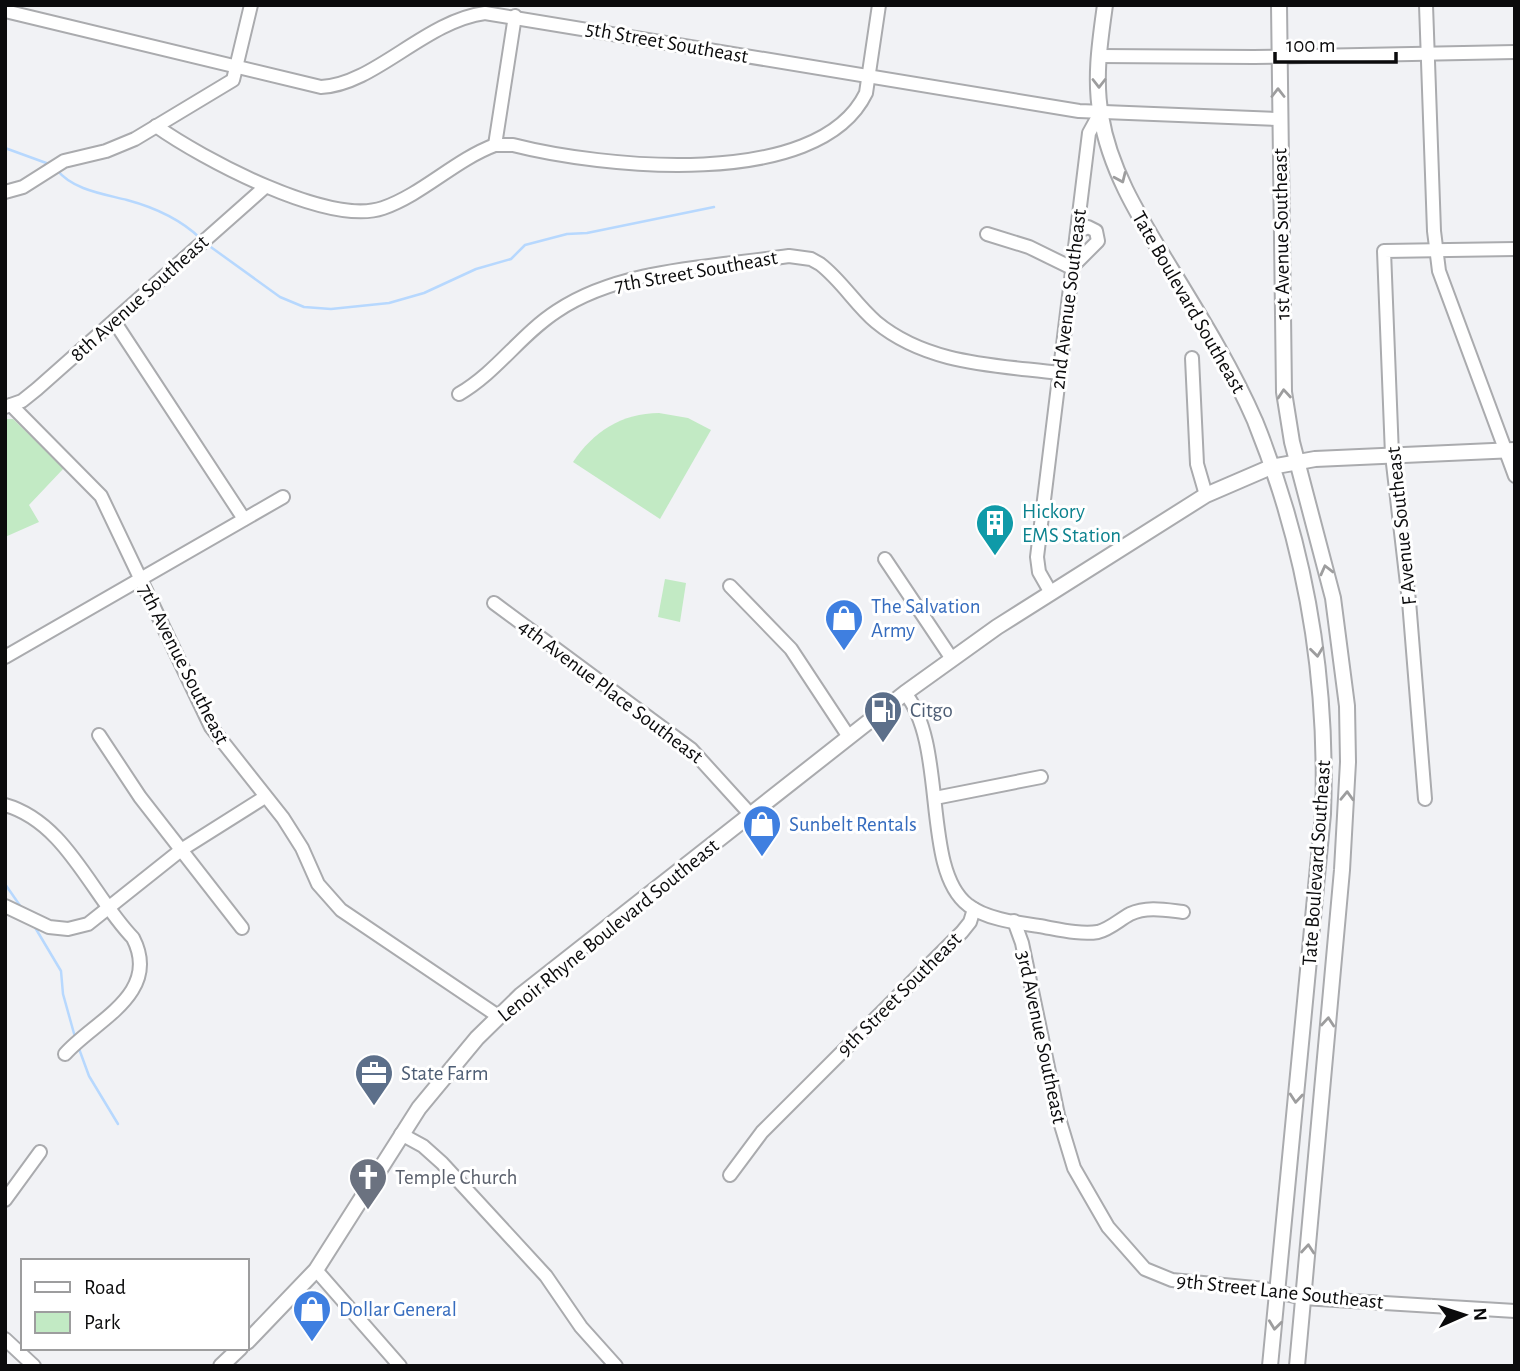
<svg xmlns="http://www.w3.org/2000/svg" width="1520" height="1371" font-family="'Alegreya Sans',sans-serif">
<rect width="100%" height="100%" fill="#f1f2f5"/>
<g fill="#c2eac4">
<path d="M659 413 688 418 711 430 660 519 573 462C593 432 622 413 659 413Z"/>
<path d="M5 419H13L64 468 29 505 39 522 5 537Z"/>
<path d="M665 579 686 583 680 622 658 617Z"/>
</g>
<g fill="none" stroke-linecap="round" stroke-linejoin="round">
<g stroke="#b7d8fe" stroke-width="2.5">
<path d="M5 148 49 164"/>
<path d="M57 170C73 190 104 194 127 200 153 207 180 219 200 238"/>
<path d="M208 245 280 297 304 307 331 309 389 303 424 293 476 269 511 259 525 245 567 234 587 233 714 207"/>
<path d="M5 884 21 907"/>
<path d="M33 924 61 971 63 994 75 1037"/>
<path d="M78 1046 89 1076 118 1124"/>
</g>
<defs>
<g id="minor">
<path d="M1426 5 1434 231 1439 271 1515 476"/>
<path d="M5 11 321 87C374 85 425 21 485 13L1079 111 1278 119"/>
<path d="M1099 56 1254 57 1515 52"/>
<path d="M156 126C201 158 329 227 383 208 423 194 455 160 495 145H513C599 167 818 192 866 93L879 5"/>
<path d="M495 145 515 16"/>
<path d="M5 192 23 187 64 161 106 151 135 139 233 80 251 5"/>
<path d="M987 234 1029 247 1072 268"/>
<path d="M1074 265 1098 241 1096 231 1088 227 1077 232"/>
<path d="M114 321 244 519"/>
<path d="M1192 358 1197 464 1206 495"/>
<path d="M459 394C497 372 520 335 557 311 621 268 714 267 789 256L811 259 820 264C842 281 855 304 876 322 928 365 996 365 1059 373"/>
<path d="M11 405 101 496 211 727 283 818 302 848 318 884 341 910 498 1016"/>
<path d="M5 407 22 401 37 389 265 187"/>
<path d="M885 559 952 659"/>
<path d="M730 586 791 649 849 737"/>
<path d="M1051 593 1039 572 1037 557 1089 133 1100 113"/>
<path d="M494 603 691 749 751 815"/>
<path d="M5 657 283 497"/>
<path d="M905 693C948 746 921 869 968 905 985 919 1018 923 1039 926 1057 929 1080 935 1098 932 1110 929 1119 920 1130 914 1147 906 1166 910 1183 912"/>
<path d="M99 735 140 797 242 928"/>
<path d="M935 798 1041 777"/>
<path d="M1425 799 1409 601 1392 455 1384 251 1515 249"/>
<path d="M5 805C66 822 92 896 133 938 162 994 94 1021 65 1054"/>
<path d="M5 906 49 927 68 929 88 924 181 850 265 797"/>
<path d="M1014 921 1022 943 1058 1115 1074 1168 1108 1227 1145 1269 1172 1280 1265 1289 1303 1298 1515 1311"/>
<path d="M401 1134 423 1146 442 1163 546 1276 581 1327 616 1366"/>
<path d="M730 1175 762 1132 962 932 970 922 974 909"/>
<path d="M5 1200 40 1152"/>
<path d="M316 1270 400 1366"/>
<path d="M5 1339 34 1366"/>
</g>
<g id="major">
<path d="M1105 5C1100 41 1094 79 1101 116 1110 172 1142 221 1171 269 1201 318 1232 368 1255 421 1306 547 1328 679 1323 814L1270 1366"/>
<path d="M1279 5 1284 392 1292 442 1333 598 1347 706 1348 762 1342 870 1297 1366"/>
<path d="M247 1342 316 1270 419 1108 477 1038 521 995 905 693 997 627 1206 495 1271 467 1315 459 1515 450"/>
<path d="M221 1366 240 1348"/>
</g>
</defs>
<use href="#minor" stroke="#aaabae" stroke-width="16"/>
<use href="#major" stroke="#aaabae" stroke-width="18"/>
<use href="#minor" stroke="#fff" stroke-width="12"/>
<use href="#major" stroke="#fff" stroke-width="14"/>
</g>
<defs><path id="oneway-chevron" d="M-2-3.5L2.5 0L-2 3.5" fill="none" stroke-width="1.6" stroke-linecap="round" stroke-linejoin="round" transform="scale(1.75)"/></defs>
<g stroke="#9d9d9e">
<use href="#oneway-chevron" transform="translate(1099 83) rotate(90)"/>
<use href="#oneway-chevron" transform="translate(1278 93) rotate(-90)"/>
<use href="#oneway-chevron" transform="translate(1121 178) rotate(66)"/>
<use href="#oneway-chevron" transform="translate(1284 394) rotate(-95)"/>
<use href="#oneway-chevron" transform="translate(1326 570) rotate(-104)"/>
<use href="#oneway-chevron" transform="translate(1317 652) rotate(83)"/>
<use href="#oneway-chevron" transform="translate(1347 796) rotate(-88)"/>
<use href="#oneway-chevron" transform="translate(1328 1022) rotate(-85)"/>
<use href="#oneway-chevron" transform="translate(1296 1098) rotate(95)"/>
<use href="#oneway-chevron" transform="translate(1308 1249) rotate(-85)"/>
<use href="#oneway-chevron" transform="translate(1275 1325) rotate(97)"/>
</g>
<defs>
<symbol id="building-pin" viewBox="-11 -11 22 30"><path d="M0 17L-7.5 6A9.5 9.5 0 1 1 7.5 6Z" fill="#0f9aa8" stroke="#fff"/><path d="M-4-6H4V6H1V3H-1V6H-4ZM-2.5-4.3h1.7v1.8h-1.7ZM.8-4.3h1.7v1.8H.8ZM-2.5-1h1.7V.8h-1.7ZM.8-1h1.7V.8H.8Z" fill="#fff"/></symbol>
<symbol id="shop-pin" viewBox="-11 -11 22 30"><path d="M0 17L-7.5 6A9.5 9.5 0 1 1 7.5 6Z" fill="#3f7fe0" stroke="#fff"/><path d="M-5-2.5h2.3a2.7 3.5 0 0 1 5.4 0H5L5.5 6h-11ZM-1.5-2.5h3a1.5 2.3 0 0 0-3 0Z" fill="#fff"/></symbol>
<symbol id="fuel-pin" viewBox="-11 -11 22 30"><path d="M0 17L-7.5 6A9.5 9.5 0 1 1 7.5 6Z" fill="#5c6f8a" stroke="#fff"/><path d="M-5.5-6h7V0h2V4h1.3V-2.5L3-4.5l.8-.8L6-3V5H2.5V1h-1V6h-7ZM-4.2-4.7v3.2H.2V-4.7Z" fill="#fff"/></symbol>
<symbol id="office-pin" viewBox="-11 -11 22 30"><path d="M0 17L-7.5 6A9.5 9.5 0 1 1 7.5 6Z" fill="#5c6f8a" stroke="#fff"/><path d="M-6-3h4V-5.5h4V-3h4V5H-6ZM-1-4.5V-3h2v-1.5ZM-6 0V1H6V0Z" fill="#fff"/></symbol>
<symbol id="church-pin" viewBox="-11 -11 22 30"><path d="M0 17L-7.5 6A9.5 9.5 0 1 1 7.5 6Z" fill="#6b7280" stroke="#fff"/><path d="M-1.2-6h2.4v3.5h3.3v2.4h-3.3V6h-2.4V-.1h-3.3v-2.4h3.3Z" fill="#fff"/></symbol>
</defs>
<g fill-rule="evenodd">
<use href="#building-pin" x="973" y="501" width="44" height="60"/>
<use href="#shop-pin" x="822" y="596" width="44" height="60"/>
<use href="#fuel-pin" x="861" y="688" width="44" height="60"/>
<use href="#shop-pin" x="740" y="802" width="44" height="60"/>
<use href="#office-pin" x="352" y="1051" width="44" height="60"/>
<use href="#church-pin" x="346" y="1155" width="44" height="60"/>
<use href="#shop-pin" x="290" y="1287" width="44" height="60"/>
</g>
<g text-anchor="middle" stroke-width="6" stroke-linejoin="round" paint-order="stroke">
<g font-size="21" fill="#0b0b0c" stroke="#fff">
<text transform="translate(667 42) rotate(10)" y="7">5th Street Southeast</text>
<text transform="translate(1281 234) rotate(-91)" y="7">1st Avenue Southeast</text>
<text transform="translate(696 271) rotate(-10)" y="7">7th Street Southeast</text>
<text transform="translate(139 298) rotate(-42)" y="7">8th Avenue Southeast</text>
<text transform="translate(1068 299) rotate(-83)" y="7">2nd Avenue Southeast</text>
<text transform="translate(1189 302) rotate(60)" y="7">Tate Boulevard Southeast</text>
<text transform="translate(1401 526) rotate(-96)" y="7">F Avenue Southeast</text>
<text transform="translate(184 664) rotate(63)" y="7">7th Avenue Southeast</text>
<text transform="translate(611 691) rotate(37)" y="7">4th Avenue Place Southeast</text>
<text transform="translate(1316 863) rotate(-86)" y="7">Tate Boulevard Southeast</text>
<text transform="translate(608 930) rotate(-39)" y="7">Lenoir Rhyne Boulevard Southeast</text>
<text transform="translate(899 994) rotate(-45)" y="7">9th Street Southeast</text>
<text transform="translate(1042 1037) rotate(78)" y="7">3rd Avenue Southeast</text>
<text transform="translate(1280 1291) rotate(6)" y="7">9th Street Lane Southeast</text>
</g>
<g font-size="21" fill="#0d838f" stroke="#fff" text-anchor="start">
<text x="1022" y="518">Hickory<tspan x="1022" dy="24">EMS Station</tspan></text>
</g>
<g font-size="21" fill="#366cbe" stroke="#fff" text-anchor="start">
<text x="871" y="613">The Salvation<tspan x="871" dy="24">Army</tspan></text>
<text x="789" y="831">Sunbelt Rentals</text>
<text x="339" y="1316">Dollar General</text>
</g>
<g font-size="21" fill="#4e5e75" stroke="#fff" text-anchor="start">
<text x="910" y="717">Citgo</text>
<text x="401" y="1080">State Farm</text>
</g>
<g font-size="21" fill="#5b616d" stroke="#fff" text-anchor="start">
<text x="395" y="1184">Temple Church</text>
</g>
</g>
<rect width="1520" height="1371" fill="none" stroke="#0b0b0c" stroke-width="14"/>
<rect x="21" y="1259" width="228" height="91" fill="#ffffff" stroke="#9d9d9e" stroke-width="2"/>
<rect x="35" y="1282" width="35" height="10" fill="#ffffff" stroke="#9d9d9e" stroke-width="2"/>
<text x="84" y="1294" font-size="21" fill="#0b0b0c">Road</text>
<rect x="35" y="1312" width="35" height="21" fill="#c2eac4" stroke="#9d9d9e" stroke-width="2"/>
<text x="84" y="1329" font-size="21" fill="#0b0b0c">Park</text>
<g transform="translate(1464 1315) rotate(87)" stroke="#ffffff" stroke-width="5" paint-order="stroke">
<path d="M0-5L12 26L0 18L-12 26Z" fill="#0b0b0c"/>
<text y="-10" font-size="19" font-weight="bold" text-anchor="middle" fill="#0b0b0c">N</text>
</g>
<path d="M1275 52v10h121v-10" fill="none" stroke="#0b0b0c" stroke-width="3.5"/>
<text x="1286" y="52" font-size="21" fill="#0b0b0c" stroke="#ffffff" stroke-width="5" paint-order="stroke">100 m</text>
</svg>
